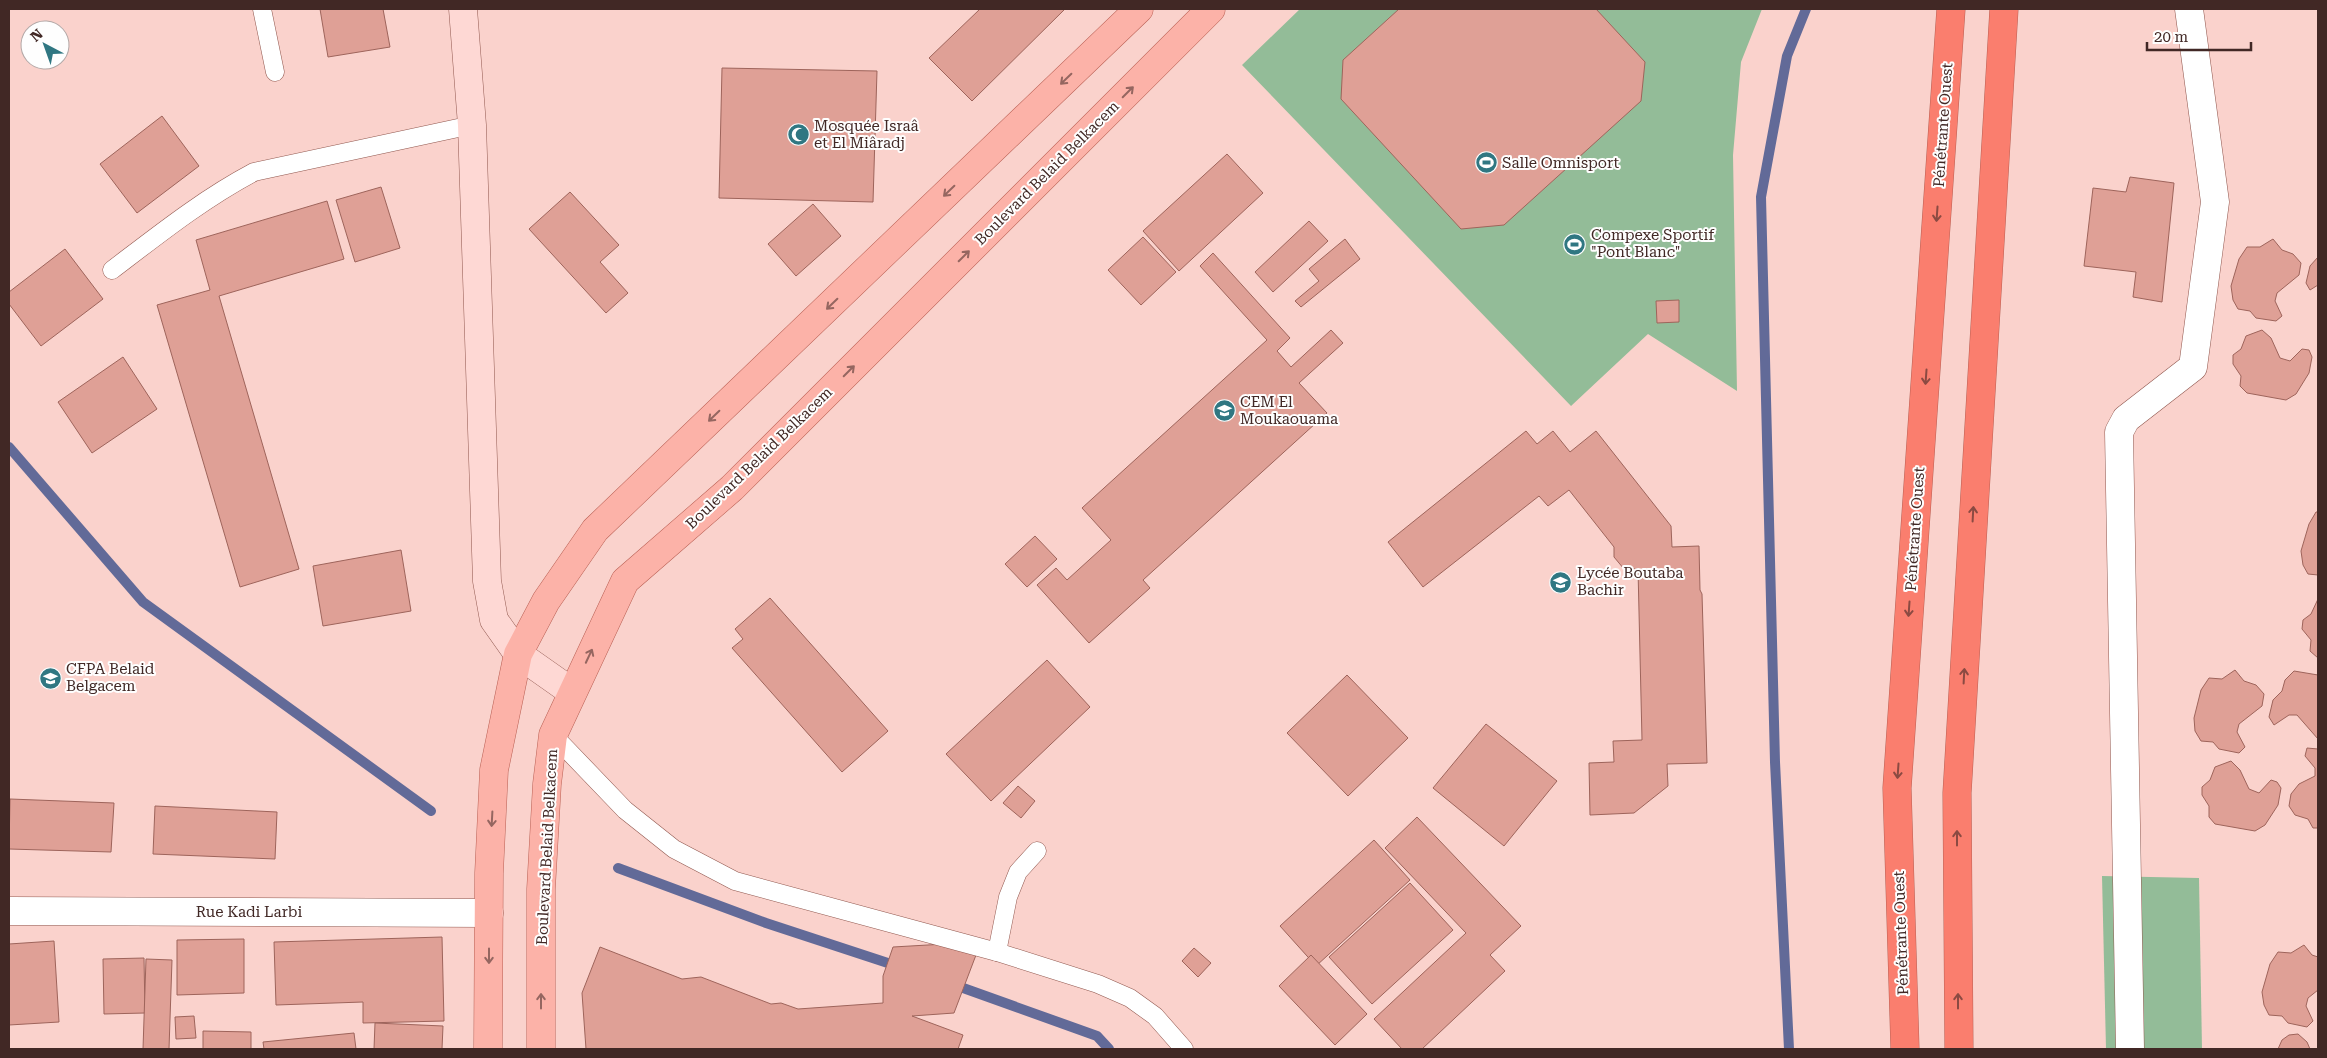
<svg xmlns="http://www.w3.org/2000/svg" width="2327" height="1058" font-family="'Roboto Serif',serif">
<rect width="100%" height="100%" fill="#fad2cc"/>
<g fill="#93bc98">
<path d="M1300 9H1762L1741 62 1733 155 1737 391 1648 334 1571 406 1242 65Z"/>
<path d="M2102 876 2199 878 2202 1049H2106Z"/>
</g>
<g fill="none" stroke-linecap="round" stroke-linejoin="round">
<g stroke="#626a98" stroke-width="10">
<path d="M9 447 143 602 431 811"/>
<path d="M618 868 766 923 900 967"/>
<path d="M952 984 1097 1036 1109 1049"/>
<path d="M1789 1049 1775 762 1761 197 1787 56 1806 9"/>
</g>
</g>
<g fill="#dfa096" stroke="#9e645b">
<path d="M320 9H383L390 47 328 57Z"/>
<path d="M980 9H1065L972 101 929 58Z"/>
<path d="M1399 9H1596L1645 62 1641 101 1504 225 1461 229 1341 99 1343 60Z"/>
<path d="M722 68 877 71 873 202 719 198Z"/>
<path d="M162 116 199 166 137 213 100 164Z"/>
<path d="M1227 154 1263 193 1179 271 1143 231Z"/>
<path d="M2130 177 2174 183 2162 302 2133 297 2136 272 2084 266 2093 188 2126 192Z"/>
<path d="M381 187 400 248 355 262 336 200Z"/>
<path d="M570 192 619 245 600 262 628 293 606 313 529 229Z"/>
<path d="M327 201 344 259 219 296 299 569 240 587 157 305 210 290 196 240Z"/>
<path d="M813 204 841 236 796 276 768 244Z"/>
<path d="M1309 221 1328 241 1273 292 1255 272Z"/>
<path d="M1143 237 1176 272 1141 305 1108 270Z"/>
<path d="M1345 239 1360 259 1301 307 1295 301 1319 281 1309 269Z"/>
<path d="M2273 239 2282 250 2293 254 2301 263 2299 275 2277 293 2275 301 2282 316 2276 321 2256 318 2250 311 2238 309 2233 300 2231 286 2239 259 2247 247H2260Z"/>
<path d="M65 249 103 299 41 346 9 304V292Z"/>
<path d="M1213 253 1290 338 1277 351 1291 367 1331 330 1343 343 1299 383 1327 413 1143 580 1150 588 1089 643 1037 585 1056 568 1067 580 1111 540 1082 508 1267 340 1200 266Z"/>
<path d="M2318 257V285L2310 290 2306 283 2310 266Z"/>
<path d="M1679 300V322L1657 323 1656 301Z"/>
<path d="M2262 330 2271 338 2280 358 2290 361 2302 349 2309 350 2312 357 2309 373 2296 394 2286 400 2247 393 2240 386 2241 376 2233 364V355L2241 349 2246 336Z"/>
<path d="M123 357 157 409 92 453 58 402Z"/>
<path d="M1526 431 1537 444 1553 431 1570 452 1596 431 1671 526 1672 547 1699 546 1700 590 1702 594 1707 763 1667 764 1668 786 1634 813 1590 815 1589 763 1614 762 1613 741 1642 740 1638 569H1624L1614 557V547L1569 490 1548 506 1539 496 1423 587 1388 542Z"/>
<path d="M2316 512H2318V575L2308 574 2303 565 2301 551 2309 524Z"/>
<path d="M1035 536 1057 559 1027 587 1005 564Z"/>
<path d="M401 550 411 611 323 626 313 566Z"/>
<path d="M770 598 888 731 842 772 732 648 743 639 735 629Z"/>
<path d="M2318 599V658L2310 651 2311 640 2302 629 2303 620 2311 614Z"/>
<path d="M1047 660 1090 707 991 801 946 754Z"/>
<path d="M2235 670 2244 681 2256 685 2264 694 2262 706 2239 724 2237 732 2245 747 2239 753 2219 749 2213 742 2201 741 2195 731 2194 718 2201 690 2209 678 2222 679Z"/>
<path d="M2294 671 2318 675V739L2297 715H2289L2274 725 2269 717 2273 700 2282 691 2285 680Z"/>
<path d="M1347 675 1408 738 1348 796 1287 733Z"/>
<path d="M1486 724 1557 781 1504 846 1433 788Z"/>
<path d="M2307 748 2318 749V828H2313L2308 819 2295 815 2289 806 2291 794 2299 784 2315 776V768L2305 756Z"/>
<path d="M2231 761 2240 770 2249 789 2259 793 2271 780 2277 782 2281 788 2278 805 2265 825 2255 831 2215 824 2209 817V806L2202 795V787L2210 780 2215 767Z"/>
<path d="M1018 786 1035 801 1021 818 1003 803Z"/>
<path d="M10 799 114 803 111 852 9 849Z"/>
<path d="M155 806 277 812 275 859 153 854Z"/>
<path d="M1417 817 1521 926 1490 955 1505 971 1422 1049H1402L1374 1019 1466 933 1385 848Z"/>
<path d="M1374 840 1410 880 1316 966 1280 926Z"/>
<path d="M1410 883 1453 930 1372 1004 1329 957Z"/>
<path d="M442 937 444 1021 363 1023V1002L276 1005 274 942Z"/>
<path d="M244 939V993L177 995V940Z"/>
<path d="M54 941 59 1022 9 1025V944Z"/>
<path d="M945 944 976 955 954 1013 912 1016 963 1035 958 1049H586L582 993 600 947 682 979 701 977 771 1004 781 1003 798 1009 883 1003V976L893 947Z"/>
<path d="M2304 945 2312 955 2318 957V990L2308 998 2306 1006 2313 1021 2307 1027 2288 1023 2282 1016 2269 1015 2264 1005 2262 992 2270 964 2278 952 2291 953Z"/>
<path d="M1194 948 1211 963 1198 977 1182 961Z"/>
<path d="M1311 955 1367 1014 1335 1045 1279 986Z"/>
<path d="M144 958 145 1013 104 1014 103 959Z"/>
<path d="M146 959 172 960 169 1049H143Z"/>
<path d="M194 1016 196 1038 176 1039 175 1017Z"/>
<path d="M375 1023 443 1026 442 1049H374Z"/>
<path d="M203 1031 251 1032V1049H203Z"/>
<path d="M354 1033 356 1049H264L263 1042Z"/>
<path d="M2298 1034 2307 1042 2310 1049H2278L2282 1040 2289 1035Z"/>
</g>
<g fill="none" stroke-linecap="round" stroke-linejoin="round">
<defs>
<g id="lane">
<path d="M262 9 275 72"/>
<path d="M112 270C158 235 203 199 254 172L472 125"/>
<path d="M553 735 625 810 674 849 735 881 997 952 1098 984 1130 998 1155 1016 1184 1049"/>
<path d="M997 952 1008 897 1018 872 1037 851"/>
</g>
<g id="street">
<path d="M9 911 489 913"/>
<path d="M2130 1049 2119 432 2126 419 2193 367 2215 202 2189 9"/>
</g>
<path id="secondary" d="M463 9 472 125 487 581 494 620 518 654 572 692"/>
<g id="primary">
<path d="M488 1049 489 873 494 770 518 654 546 601 595 530 1139 9"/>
<path d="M541 1049V889L547 784 553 735 625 581 732 488 1211 9"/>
</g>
<g id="highway">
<path d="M1905 1049 1897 788 1951 9"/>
<path d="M1959 1049 1957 793 2004 9"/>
</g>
</defs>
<use href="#lane" stroke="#91584f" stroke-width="19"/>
<use href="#street" stroke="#91584f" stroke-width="29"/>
<use href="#secondary" stroke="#91584f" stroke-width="29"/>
<use href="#primary" stroke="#b96054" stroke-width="29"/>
<use href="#highway" stroke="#b96054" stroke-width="29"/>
<use href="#lane" stroke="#fff" stroke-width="18"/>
<use href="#street" stroke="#fff" stroke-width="28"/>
<use href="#secondary" stroke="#fed8d4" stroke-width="28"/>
<use href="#primary" stroke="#fcb2a8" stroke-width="28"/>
<use href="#highway" stroke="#fa7e6e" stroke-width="28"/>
</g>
<defs><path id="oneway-shaft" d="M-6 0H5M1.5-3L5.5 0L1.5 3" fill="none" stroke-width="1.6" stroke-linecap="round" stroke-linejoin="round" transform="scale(1.25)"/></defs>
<g stroke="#956660">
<use href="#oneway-shaft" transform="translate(1066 79) rotate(136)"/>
<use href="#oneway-shaft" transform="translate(1128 92) rotate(-45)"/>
<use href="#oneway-shaft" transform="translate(949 191) rotate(136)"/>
<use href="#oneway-shaft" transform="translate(964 256) rotate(-45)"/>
<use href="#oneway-shaft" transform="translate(832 304) rotate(136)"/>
<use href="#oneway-shaft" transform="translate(849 371) rotate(-45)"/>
<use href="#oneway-shaft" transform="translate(714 416) rotate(136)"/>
<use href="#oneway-shaft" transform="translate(589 656) rotate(-65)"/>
<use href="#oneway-shaft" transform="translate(492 819) rotate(93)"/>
<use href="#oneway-shaft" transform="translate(489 956) rotate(90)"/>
<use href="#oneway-shaft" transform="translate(541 1001) rotate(-90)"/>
</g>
<g stroke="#8b4a42">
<use href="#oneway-shaft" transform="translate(1937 214) rotate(94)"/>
<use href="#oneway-shaft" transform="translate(1926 377) rotate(94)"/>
<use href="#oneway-shaft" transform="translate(1973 514) rotate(-87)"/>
<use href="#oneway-shaft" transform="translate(1909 609) rotate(94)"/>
<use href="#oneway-shaft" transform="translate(1964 676) rotate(-87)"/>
<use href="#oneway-shaft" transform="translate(1898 771) rotate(94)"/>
<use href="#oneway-shaft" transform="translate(1957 838) rotate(-90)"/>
<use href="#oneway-shaft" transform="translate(1958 1001) rotate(-90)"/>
</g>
<defs>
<symbol id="mosque-disc" viewBox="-11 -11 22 22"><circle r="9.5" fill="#307782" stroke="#fefefe"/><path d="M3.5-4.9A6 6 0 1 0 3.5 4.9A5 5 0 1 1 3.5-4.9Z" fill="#fff"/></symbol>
<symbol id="stadium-disc" viewBox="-11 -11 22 22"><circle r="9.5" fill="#307782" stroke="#fefefe"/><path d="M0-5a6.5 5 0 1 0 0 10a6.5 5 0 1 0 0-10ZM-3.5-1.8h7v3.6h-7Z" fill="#fff"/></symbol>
<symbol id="school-disc" viewBox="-11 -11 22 22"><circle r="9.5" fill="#307782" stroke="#fefefe"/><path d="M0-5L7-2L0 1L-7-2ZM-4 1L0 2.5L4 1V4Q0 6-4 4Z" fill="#fff"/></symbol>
<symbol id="university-disc" viewBox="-11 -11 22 22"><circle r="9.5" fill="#307782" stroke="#fefefe"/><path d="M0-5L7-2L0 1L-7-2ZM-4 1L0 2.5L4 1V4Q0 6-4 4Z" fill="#fff"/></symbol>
</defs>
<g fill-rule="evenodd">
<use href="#mosque-disc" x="786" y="122" width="25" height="25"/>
<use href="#stadium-disc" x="1474" y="150" width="25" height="25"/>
<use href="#stadium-disc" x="1562" y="232" width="25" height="25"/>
<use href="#school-disc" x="1212" y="398" width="25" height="25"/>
<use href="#school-disc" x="1548" y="570" width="25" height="25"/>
<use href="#university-disc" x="38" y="666" width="25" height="25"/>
</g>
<g text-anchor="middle" stroke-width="4" stroke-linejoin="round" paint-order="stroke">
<g font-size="15" fill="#412825" stroke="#fefefe">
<text transform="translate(1943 125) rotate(-86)" y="5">Pénétrante Ouest</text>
<text transform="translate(1047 173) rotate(-45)" y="5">Boulevard Belaid Belkacem</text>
<text transform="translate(759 458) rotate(-44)" y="5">Boulevard Belaid Belkacem</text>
<text transform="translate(1915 529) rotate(-86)" y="5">Pénétrante Ouest</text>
<text transform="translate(547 847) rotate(-87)" y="5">Boulevard Belaid Belkacem</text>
<text x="249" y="917">Rue Kadi Larbi</text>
<text transform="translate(1901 933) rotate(-92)" y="5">Pénétrante Ouest</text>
</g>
<g font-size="15" fill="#412825" stroke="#fefefe" text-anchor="start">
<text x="814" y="131">Mosquée Israâ<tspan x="814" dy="17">et El Miâradj</tspan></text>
<text x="1502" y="168">Salle Omnisport</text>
<text x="1591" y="240">Compexe Sportif<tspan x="1591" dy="17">"Pont Blanc"</tspan></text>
<text x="1240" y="407">CEM El<tspan x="1240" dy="17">Moukaouama</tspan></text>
<text x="1577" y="578">Lycée Boutaba<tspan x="1577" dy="17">Bachir</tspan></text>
<text x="66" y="674">CFPA Belaid<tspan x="66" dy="17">Belgacem</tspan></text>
</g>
</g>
<rect width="2327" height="1058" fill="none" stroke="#412825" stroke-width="20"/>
<g transform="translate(45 45) rotate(319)"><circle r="24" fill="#fefefe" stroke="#b2a8a7"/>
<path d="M0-4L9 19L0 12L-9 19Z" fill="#307782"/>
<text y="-8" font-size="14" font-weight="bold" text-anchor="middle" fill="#412825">N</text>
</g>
<path d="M2147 42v8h104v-8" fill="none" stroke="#412825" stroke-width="2.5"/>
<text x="2154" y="42" font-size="15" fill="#412825" stroke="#fefefe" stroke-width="4" paint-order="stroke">20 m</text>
</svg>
